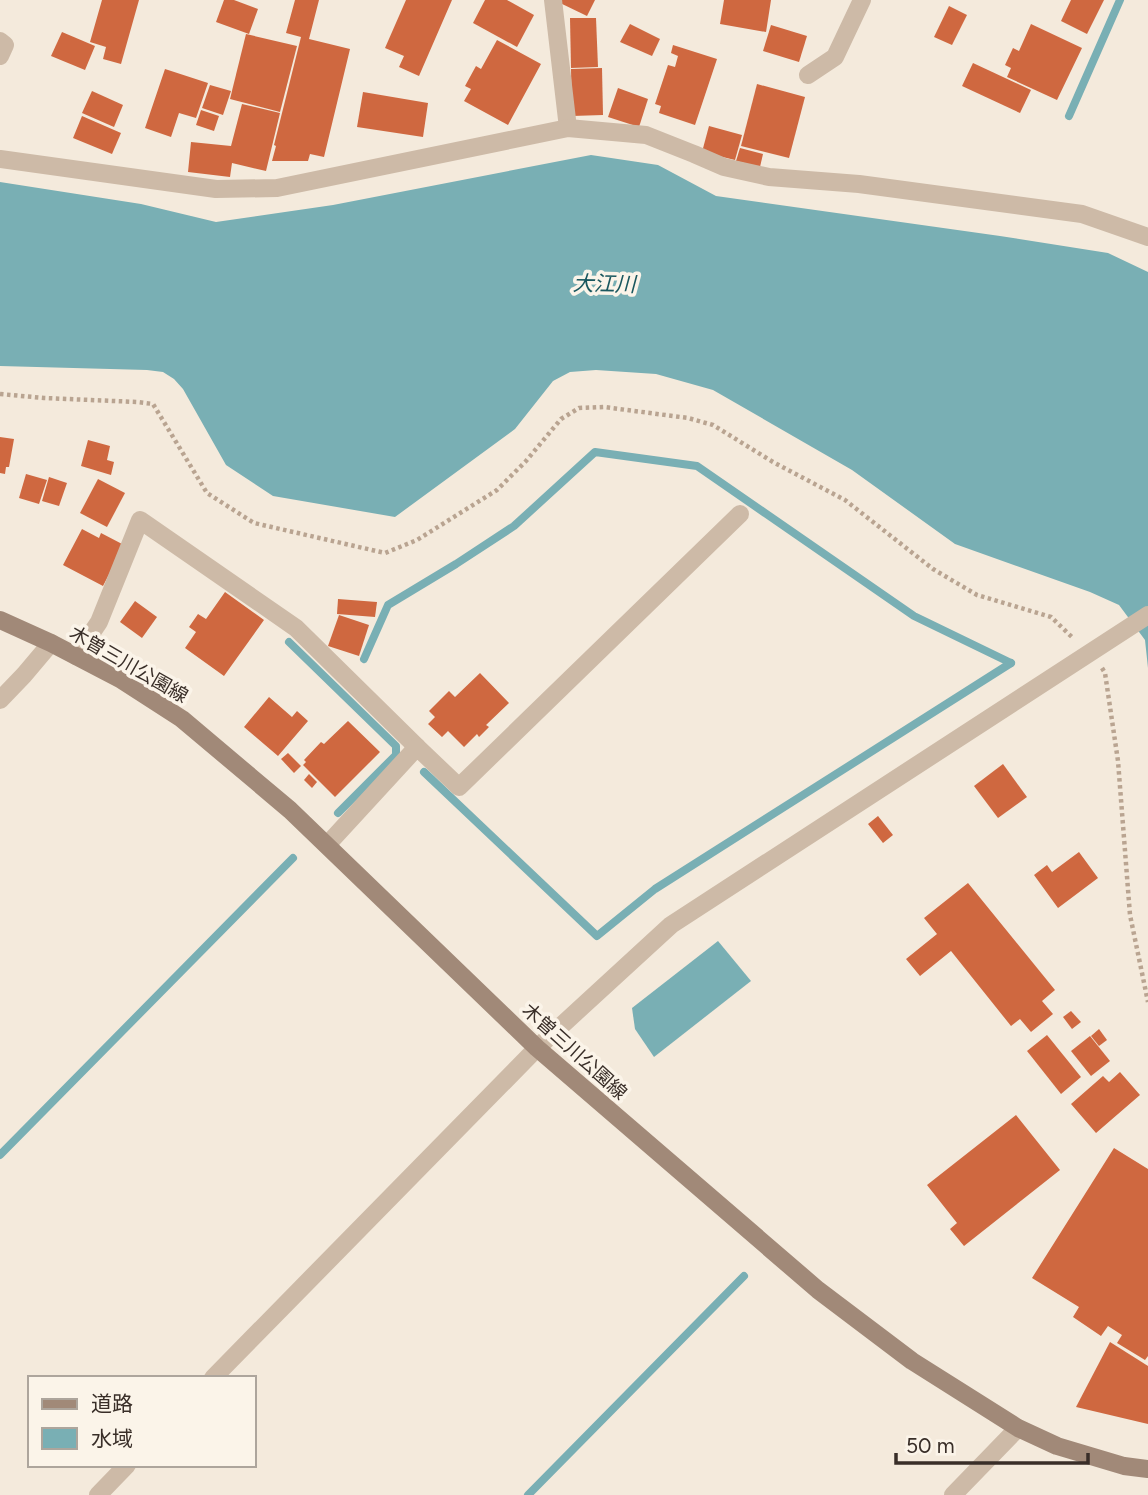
<svg xmlns="http://www.w3.org/2000/svg" width="1148" height="1495" font-family="Figtree,'Noto Sans JP',sans-serif">
<rect width="100%" height="100%" fill="#f4eadc"/>
<g fill="#79afb4">
<path d="M591 155 658 165 716 196 1000 236 1108 253 1148 272V668L1145 640 1119 605 1090 592 955 544 852 470 713 390 656 374 596 370 570 372 553 381 515 429 395 517 273 496 226 465 183 389 174 379 163 372 147 370 0 366V182L141 204 216 222 333 205Z"/>
<path d="M718 941 751 981 654 1057 635 1029 632 1008Z"/>
</g>
<g fill="none" stroke-linecap="round" stroke-linejoin="round">
<g stroke="#79afb4" stroke-width="8">
<path d="M1069 116 1120 0"/>
<path d="M289 642 396 746V755L338 813"/>
<path d="M364 659 388 605 456 564 514 526 595 452 697 466 914 616 1011 663"/>
<path d="M424 772 597 936 655 889 1011 663"/>
<path d="M0 1155 293 858"/>
<path d="M528 1495 744 1276"/>
</g>
</g>
<g fill="#cf6840">
<path d="M102 0H139L121 64 103 59 106 47 90 42Z"/>
<path d="M224 0H234L258 9 249 34 216 22Z"/>
<path d="M295 0H319L309 39 350 49 324 157 310 154 308 161H272L276 146 274 145 301 37 286 33Z"/>
<path d="M406 0H452L419 76 399 67 404 56 385 48Z"/>
<path d="M485 0H507L534 15 517 47 473 23Z"/>
<path d="M559 0H595L587 16 558 2Z"/>
<path d="M724 0H771L766 32 720 24Z"/>
<path d="M1071 0H1104L1087 34 1061 21Z"/>
<path d="M949 6 967 15 952 45 934 37Z"/>
<path d="M570 18H596L598 67 571 68Z"/>
<path d="M630 24 660 39 652 56 620 42Z"/>
<path d="M1031 24 1082 48 1057 100 1007 77 1011 68 1005 65 1013 48 1019 51Z"/>
<path d="M771 25 807 36 799 62 763 51Z"/>
<path d="M62 32 95 46 85 70 51 56Z"/>
<path d="M246 34 297 46 280 112 230 99Z"/>
<path d="M497 40 541 64 508 125 464 101 471 89 465 86 476 66 481 69Z"/>
<path d="M673 45 717 59 695 125 659 113 661 106 655 104 668 65 675 67 678 56 671 53Z"/>
<path d="M973 63 1031 90 1020 113 962 86Z"/>
<path d="M602 68 603 115 572 116 571 69Z"/>
<path d="M165 69 208 83 196 118 179 113 171 137 145 128Z"/>
<path d="M757 84 805 97 789 158 741 146Z"/>
<path d="M210 85 231 91 223 115 202 108Z"/>
<path d="M618 88 648 99 639 127 608 117Z"/>
<path d="M92 91 123 105 114 127 82 113Z"/>
<path d="M363 92 428 103 423 137 357 127Z"/>
<path d="M242 104 280 113 266 171 232 163 230 177 188 172 191 142 231 146Z"/>
<path d="M201 110 219 116 214 131 196 125Z"/>
<path d="M82 116 121 133 112 154 73 138Z"/>
<path d="M709 126 742 135 735 160 702 152Z"/>
<path d="M740 148 763 154 760 167 736 161Z"/>
<path d="M0 437 14 439 9 467H6L5 474 0 473Z"/>
<path d="M88 440 110 446 107 460 114 462 111 475 81 466Z"/>
<path d="M26 474 47 480 39 504 19 498Z"/>
<path d="M49 477 67 483 59 506 42 501Z"/>
<path d="M98 479 125 493 107 527 80 513Z"/>
<path d="M82 529 99 538 101 533 124 545 103 586 63 565Z"/>
<path d="M225 592 264 620 224 676 185 648 196 632 189 627 198 614 206 619Z"/>
<path d="M338 599 377 602 375 617 337 614Z"/>
<path d="M135 601 157 617 142 638 120 622Z"/>
<path d="M339 615 369 625 359 656 328 646Z"/>
<path d="M480 673 509 703 486 725 489 727 479 737 477 734 464 747 448 731 442 737 428 724 435 717 429 711 449 691 455 697Z"/>
<path d="M269 697 292 717 297 711 308 721 278 756 244 727Z"/>
<path d="M348 721 380 752 335 797 303 765 306 762 304 760 321 742 324 744Z"/>
<path d="M288 753 301 766 294 773 281 759Z"/>
<path d="M1003 764 1027 797 998 818 974 786Z"/>
<path d="M309 774 317 782 312 788 304 780Z"/>
<path d="M878 816 893 835 883 843 868 824Z"/>
<path d="M1079 852 1098 878 1058 908 1034 875 1047 865 1052 872Z"/>
<path d="M968 883 1055 990 1042 1001 1053 1014 1031 1032 1020 1019 1011 1026 951 951 920 976 906 959 937 934 924 918Z"/>
<path d="M1071 1011 1081 1022 1072 1029 1063 1017Z"/>
<path d="M1099 1029 1107 1040 1099 1046 1091 1036Z"/>
<path d="M1047 1035 1081 1077 1061 1094 1027 1051Z"/>
<path d="M1090 1036 1110 1061 1091 1076 1071 1051Z"/>
<path d="M1120 1072 1140 1095 1096 1133 1071 1104 1103 1076 1109 1082Z"/>
<path d="M1016 1115 1060 1170 964 1246 950 1229 957 1223 927 1185Z"/>
<path d="M1114 1148 1148 1169V1356L1145 1360 1117 1343 1122 1335 1108 1326 1101 1336 1073 1317 1079 1307 1032 1278Z"/>
<path d="M1110 1342 1148 1366V1424L1076 1407Z"/>
</g>
<g fill="none" stroke-linecap="round" stroke-linejoin="round">
<g stroke="#b9a491" stroke-width="4.5" stroke-dasharray="3.5 3.5" stroke-linecap="butt">
<path d="M0 394 44 398 137 402 153 404 207 493 254 523 385 553 417 540 497 490 526 461 561 419 579 408 604 407 688 418 713 425 773 462 845 500 933 569 977 595 1051 617 1074 639"/>
<path d="M1102 668 1105 673 1118 761 1130 915 1148 1002"/>
</g>
<g stroke="#cdbaa7" stroke-width="18">
<path d="M553 0 568 128"/>
<path d="M0 41 5 45 0 56"/>
<path d="M808 75 835 57 862 0"/>
<path d="M0 159 216 189 277 188 568 128 646 135 694 154 724 167 769 177 859 184 1082 214 1148 237"/>
<path d="M76 656 99 622 140 520 296 628 417 747"/>
<path d="M0 700 24 675 51 643"/>
<path d="M327 845 417 747 459 787 740 514"/>
<path d="M953 1495 1018 1428"/>
</g>
<g stroke="#cdbaa7" stroke-width="18">
<path d="M213 1378 537 1048 671 925 1148 615"/>
<path d="M98 1495 127 1465"/>
</g>
<path stroke="#a18978" stroke-width="18" d="M0 620 51 643 120 679 182 719 290 810 537 1048 818 1290 912 1361 1018 1428 1057 1446 1124 1466 1148 1469"/>
</g>
<g text-anchor="middle" stroke-width="7" stroke-linejoin="round" paint-order="stroke">
<g font-size="19" fill="#392e28" stroke="#fbf4e9">
<text transform="translate(129 664) rotate(30)" y="7">木曽三川公園線</text>
<text transform="translate(575 1051) rotate(42)" y="7">木曽三川公園線</text>
</g>
<g font-size="21" font-style="italic" fill="#1a575e" stroke="#fbf4e9">
<text transform="translate(604 284) rotate(1)" y="7">大江川</text>
</g>
</g>
<rect x="28" y="1376" width="228" height="91" fill="#fbf4e9" stroke="#ada59c" stroke-width="2"/>
<rect x="42" y="1399" width="35" height="10" fill="#a18978" stroke="#ada59c" stroke-width="2"/>
<text x="91" y="1411" font-size="21" fill="#392e28">道路</text>
<rect x="42" y="1428" width="35" height="21" fill="#79afb4" stroke="#ada59c" stroke-width="2"/>
<text x="91" y="1446" font-size="21" fill="#392e28">水域</text>
<path d="M896 1453v10h192v-10" fill="none" stroke="#392e28" stroke-width="3.5"/>
<text x="906" y="1453" font-size="21" fill="#392e28" stroke="#fbf4e9" stroke-width="5" paint-order="stroke">50 m</text>
</svg>
